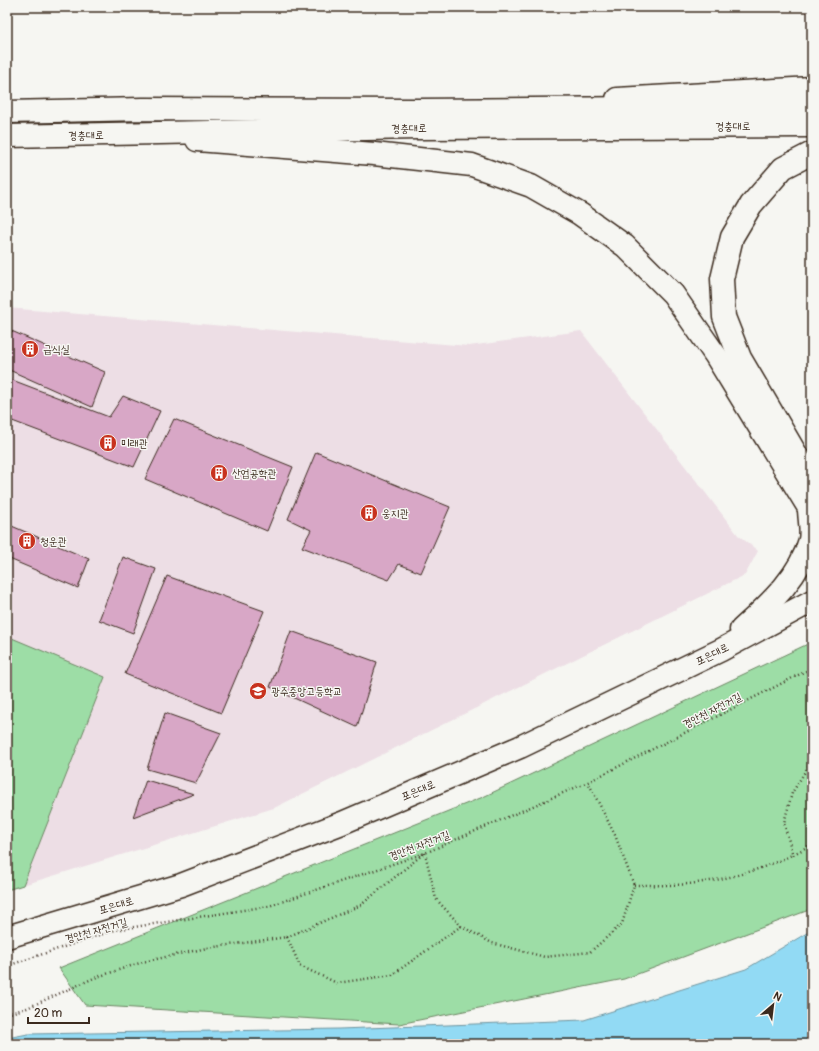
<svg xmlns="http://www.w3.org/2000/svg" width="819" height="1051" font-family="Pangolin,'Poor Story',sans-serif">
<rect width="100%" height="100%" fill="#f6f6f2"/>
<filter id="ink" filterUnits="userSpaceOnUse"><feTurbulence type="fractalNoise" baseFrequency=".025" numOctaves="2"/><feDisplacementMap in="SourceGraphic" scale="8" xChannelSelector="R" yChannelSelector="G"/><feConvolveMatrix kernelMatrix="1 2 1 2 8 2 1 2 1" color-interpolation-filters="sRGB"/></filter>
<g filter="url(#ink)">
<path fill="#eddee5" d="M7 308 469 346 581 331 738 535 758 551 745 575 274 808 7 890Z"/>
<g fill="#9ddda6" stroke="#6c8462">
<path d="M7 636 105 677 23 885 7 890Z"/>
<path d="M812 642V908L809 910 624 979 399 1024 85 1005 59 968 483 797Z"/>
</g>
<path fill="#92daf4" stroke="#6f949e" d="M812 930V1044H7V1038L28 1034 339 1029 584 1020 746 969Z"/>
<g fill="#d8a7c6" stroke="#3b2a1e">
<path d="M7 329 105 372 92 407 7 369Z"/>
<path d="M7 378 109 417 123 396 160 411 134 467 7 419Z"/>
<path d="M174 419 293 467 267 531 145 479Z"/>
<path d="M316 452 450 507 421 573 399 564 389 580 302 547 311 530 288 519Z"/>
<path d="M7 524 89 559 78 588 7 558Z"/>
<path d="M123 557 156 569 133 633 99 620Z"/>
<path d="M167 576 264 611 221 713 125 674Z"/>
<path d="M291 631 377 662 357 727 270 687Z"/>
<path d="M165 713 221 733 196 783 147 769Z"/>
<path d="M146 780 194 794 133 817Z"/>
</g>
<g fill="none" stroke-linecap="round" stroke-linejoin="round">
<defs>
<g id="secondary">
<path d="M617 99 812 88"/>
<path d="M197 140 374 154 472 165 531 186 580 214 625 246 673 294 716 356 812 513"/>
<path d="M812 153 783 168 751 205 732 237 722 279 724 317 740 358 806 471 812 476"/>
<path d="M741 630C768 605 800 577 810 540 812 530 809 518 809 508"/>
<path d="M7 937 181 885 342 823 520 747 721 650 812 601"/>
</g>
<g id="primary">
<path d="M7 112 143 109 418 110 760 107 812 108"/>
<path d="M7 136 418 128 812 126"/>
</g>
</defs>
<use href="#secondary" stroke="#3b2a1e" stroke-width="25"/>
<use href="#primary" stroke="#3b2a1e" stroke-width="25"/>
<g stroke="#3b2a1e" stroke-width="2.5" stroke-dasharray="1 3" stroke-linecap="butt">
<path d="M425 853 436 899 461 926 492 943 545 957 590 952 622 924 634 885 615 835 588 782"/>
<path d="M793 856 784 823 792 793 809 765 812 764"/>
<path d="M634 885C654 885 676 886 696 883 737 878 777 865 812 844"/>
<path d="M287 937 300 966 337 983 392 975 461 926"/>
<path d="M7 966 115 930 269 906 425 853 588 782 812 668"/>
<path d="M7 1014 27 1008 94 978 143 962 207 948 287 937 361 905 423 854"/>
</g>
<use href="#secondary" stroke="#f6f6f2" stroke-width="22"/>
<use href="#primary" stroke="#f6f6f2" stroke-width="22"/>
</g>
</g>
<defs>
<symbol id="building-disc" viewBox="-11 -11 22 22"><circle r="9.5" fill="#c8321e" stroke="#f6f6f2"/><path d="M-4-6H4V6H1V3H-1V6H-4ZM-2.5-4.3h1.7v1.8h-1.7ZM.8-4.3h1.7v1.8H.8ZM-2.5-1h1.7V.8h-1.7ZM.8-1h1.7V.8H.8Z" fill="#fff"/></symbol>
<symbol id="school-disc" viewBox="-11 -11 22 22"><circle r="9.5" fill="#c8321e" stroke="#f6f6f2"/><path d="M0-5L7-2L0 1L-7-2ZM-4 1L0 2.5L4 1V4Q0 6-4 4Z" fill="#fff"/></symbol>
</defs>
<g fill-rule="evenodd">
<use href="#building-disc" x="20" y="339" width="20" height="20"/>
<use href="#building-disc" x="98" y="433" width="20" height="20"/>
<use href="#building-disc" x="209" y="463" width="20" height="20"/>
<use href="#building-disc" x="359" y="503" width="20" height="20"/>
<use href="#building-disc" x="17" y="531" width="20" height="20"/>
<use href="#school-disc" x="248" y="681" width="20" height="20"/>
</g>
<g text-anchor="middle" stroke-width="3" stroke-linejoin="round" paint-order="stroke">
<g font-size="11" fill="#3b2a1e" stroke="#f6f6f2">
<text x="733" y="130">경충대로</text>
<text transform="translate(409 128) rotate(-1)" y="4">경충대로</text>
<text transform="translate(86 135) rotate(-1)" y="4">경충대로</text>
<text transform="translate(712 654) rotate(-27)" y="4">포은대로</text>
<text transform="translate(712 710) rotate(-27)" y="4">경안천 자전거길</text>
<text transform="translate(418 790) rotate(-23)" y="4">포은대로</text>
<text transform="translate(419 845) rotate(-21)" y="4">경안천 자전거길</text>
<text transform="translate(116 905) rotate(-17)" y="4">포은대로</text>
<text transform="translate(96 930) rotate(-16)" y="4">경안천 자전거길</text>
</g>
<g font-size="11" fill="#3b2a1e" stroke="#f6f6f2" text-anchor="start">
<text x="43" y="353">급식실</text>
<text x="121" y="447">미래관</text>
<text x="232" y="477">산업공학관</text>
<text x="382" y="517">웅지관</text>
<text x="40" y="545">청운관</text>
<text x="271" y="695">광주중앙고등학교</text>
</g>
</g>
<rect width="819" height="1051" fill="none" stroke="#f6f6f2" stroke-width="24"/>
<rect x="12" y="12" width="795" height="1027" fill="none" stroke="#3b2a1e" stroke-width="1.5" filter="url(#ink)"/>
<g transform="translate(773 1005) rotate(28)" stroke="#f6f6f2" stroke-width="3" paint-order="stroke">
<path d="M0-3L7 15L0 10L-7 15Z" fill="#3b2a1e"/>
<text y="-6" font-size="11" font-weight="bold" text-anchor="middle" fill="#3b2a1e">N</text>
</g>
<path d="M28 1017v6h61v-6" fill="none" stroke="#3b2a1e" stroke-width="2"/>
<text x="34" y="1017" font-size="12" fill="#3b2a1e" stroke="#f6f6f2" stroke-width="3" paint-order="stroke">20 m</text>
</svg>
